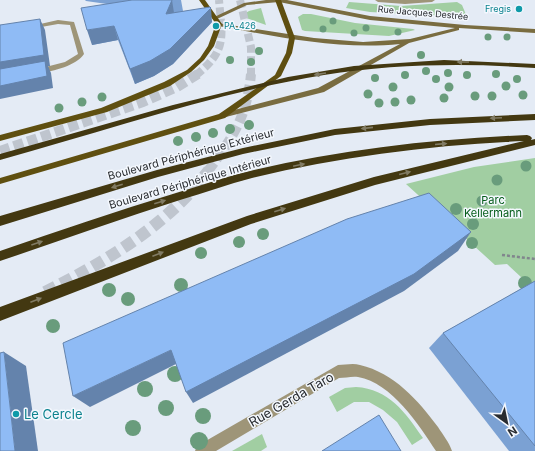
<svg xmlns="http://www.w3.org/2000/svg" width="535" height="451" font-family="Inter,sans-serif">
<rect width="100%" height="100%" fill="#e4ebf5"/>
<g fill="#a1cea2">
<path d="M349 2 401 6 457 2 462 5 467 17 370 12 346 8Z"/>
<path d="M261 8 266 25 241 16 249 11Z"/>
<path d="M303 14H311L355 23 413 29 415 30 389 36 305 31 302 30 298 17Z"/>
<path d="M535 158V290L507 264 495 265 406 184 474 167Z"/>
<path d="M356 387C389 389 405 412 423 438L412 445 397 422 383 410 369 402H354L337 412 329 397 345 388Z"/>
<path d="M262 434 267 447 261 451H232Z"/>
</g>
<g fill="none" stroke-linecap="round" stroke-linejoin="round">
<g stroke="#bfc5ce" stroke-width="8" stroke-dasharray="8 3.5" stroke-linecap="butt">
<path d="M240 0 251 47V75"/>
<path d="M196 75C228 50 222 36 219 0"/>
</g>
<g stroke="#bfc5ce" stroke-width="10" stroke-dasharray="10 4.5" stroke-linecap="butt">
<path d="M0 151 143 102 177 87 198 74"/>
<path d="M208 171C233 137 247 117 251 74"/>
</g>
<path stroke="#bfc5ce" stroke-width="12" stroke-dasharray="12 6" stroke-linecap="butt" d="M45 292C105 262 168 225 209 170"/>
<path stroke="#81868d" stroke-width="2.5" stroke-dasharray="3 2" stroke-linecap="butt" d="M502 255 535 259"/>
<path fill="#9e9578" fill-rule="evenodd" d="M58 20 74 22 84 54C76 66 48 74 34 72V70L65 62 78 54 70 25 58 24 30 29 27 27Z"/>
<g fill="#9e9578" fill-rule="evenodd">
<path d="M375 0H435L432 2 405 4 378 2Z"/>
<path d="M338 365C345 365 353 363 360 365 394 373 418 400 438 427 443 435 449 442 452 451H436C419 425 392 383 358 377 352 376 345 378 339 378L216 451H195L197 446Z"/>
</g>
<path fill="#796c40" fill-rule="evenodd" d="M266 0H287L370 16 465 25 535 29V33L459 28V30L409 43 324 92 222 118H219V114L318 88 400 44C339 50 278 37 219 26L216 24 217 23 314 38 363 42 410 39 455 28 370 20 279 2 247 5 217 19 212 18 244 3Z"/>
<g fill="#5f4f10" fill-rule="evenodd">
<path d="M199 0H205L222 24 214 46 204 60 191 72 170 86 107 112 0 141V135L101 108 164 82 187 70 200 58 208 46 216 24Z"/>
<path d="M275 0H281L295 38 292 53 281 76 225 118 0 184V178L219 114 275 75 286 53 289 38Z"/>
</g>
<g fill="#433811" fill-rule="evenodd">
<path d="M444 60 535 64V68C464 63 394 64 324 75 215 93 106 131 0 160V154L173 105 288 77 354 66Z"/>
<path d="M535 114V120L430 125 335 135 243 154 158 177 0 226V216L157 170 243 148 335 129 430 119Z"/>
<path d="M527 135 530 136 532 138 531 140 535 139V145L375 185 251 224 0 321V307L247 216 374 177 524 141C433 145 341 156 252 178 228 184 204 193 180 200 120 219 60 241 0 261V251C58 231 117 211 176 193 202 185 228 176 254 170 344 149 435 139 527 135Z"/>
</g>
</g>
<g fill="#699c7c">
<circle cx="333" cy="21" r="3.5"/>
<circle cx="366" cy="28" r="3.5"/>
<circle cx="323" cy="29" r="3.5"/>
<circle cx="398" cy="32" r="3.5"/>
<circle cx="354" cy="33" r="3.5"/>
<circle cx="488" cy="37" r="3.5"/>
<circle cx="507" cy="37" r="3.5"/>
<circle cx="259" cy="51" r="4"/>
<circle cx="421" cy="55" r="4"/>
<circle cx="230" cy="60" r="4"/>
<circle cx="251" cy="62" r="4"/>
<circle cx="426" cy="71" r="4"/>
<circle cx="448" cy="73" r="4"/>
<circle cx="496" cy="74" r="4"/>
<circle cx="405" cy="75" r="4"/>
<circle cx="467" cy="75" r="4"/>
<circle cx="375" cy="78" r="4"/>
<circle cx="436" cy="79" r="4"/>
<circle cx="517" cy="79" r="4"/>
<circle cx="506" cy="86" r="4.5"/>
<circle cx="393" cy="87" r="4.5"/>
<circle cx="449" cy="87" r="4.5"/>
<circle cx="368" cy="94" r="4.5"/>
<circle cx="523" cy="95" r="4.5"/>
<circle cx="475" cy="96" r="4.5"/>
<circle cx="492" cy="96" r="4.5"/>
<circle cx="102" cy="97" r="4.5"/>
<circle cx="444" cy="98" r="4.5"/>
<circle cx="411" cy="100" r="4.5"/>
<circle cx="82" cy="102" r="4.5"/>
<circle cx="395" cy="102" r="4.5"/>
<circle cx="379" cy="103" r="4.5"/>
<circle cx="59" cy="108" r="4.5"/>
<circle cx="249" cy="125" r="5"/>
<circle cx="230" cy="129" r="5"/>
<circle cx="213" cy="133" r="5"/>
<circle cx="196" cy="137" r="5"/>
<circle cx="178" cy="141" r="5"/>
<circle cx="526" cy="166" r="5.5"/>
<circle cx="497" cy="180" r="5.5"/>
<circle cx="482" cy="201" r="5.5"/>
<circle cx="456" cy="209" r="6"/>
<circle cx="473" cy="224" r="6"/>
<circle cx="263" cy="234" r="6"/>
<circle cx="239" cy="242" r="6"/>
<circle cx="472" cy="243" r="6"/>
<circle cx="201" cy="253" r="6"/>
<circle cx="525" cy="283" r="7"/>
<circle cx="181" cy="285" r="7"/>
<circle cx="109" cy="290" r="7"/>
<circle cx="128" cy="299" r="7"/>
<circle cx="53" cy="326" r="7"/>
<circle cx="175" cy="374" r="8"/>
<circle cx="145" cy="389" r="8"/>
<circle cx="166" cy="408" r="8"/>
<circle cx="203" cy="416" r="8"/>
<circle cx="133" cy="428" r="8"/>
<circle cx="199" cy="441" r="9"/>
</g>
<g fill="#7ba1d3">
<path d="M85 0H181L183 11 212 22 173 64 154 76 135 84 118 40 92 45 107 4 86 1Z"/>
<path d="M535 281V451H509L429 348 443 333Z"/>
</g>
<g fill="#6483ac">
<path d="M172 0 174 13 166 14Z"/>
<path d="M211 8 212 22 173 64 154 76 135 84 130 69Z"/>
<path d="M40 19 45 30 50 66H48L51 73 53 88 0 99V62Z"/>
<path d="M114 26 118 40 92 45 87 30Z"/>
<path d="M471 232 458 251 404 291 193 403 186 392Z"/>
<path d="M171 350 178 363 90 407 73 396Z"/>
<path d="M4 352 26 366 38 451H15Z"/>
</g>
<g fill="#8fbbf5" stroke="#6483ac">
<path d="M132 0H172L166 14 210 7 211 8 170 49 150 61 130 69 114 26 87 30 81 8Z"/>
<path d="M40 19 44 55 0 62V25Z"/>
<path d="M45 61 47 76 0 86V69Z"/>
<path d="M429 193 471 232 414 274 186 392 171 350 73 396 63 343 347 219Z"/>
<path d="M535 281V446L443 333Z"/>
<path d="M4 352 15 451H0V353Z"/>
<path d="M379 415 401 451H322Z"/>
</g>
<defs><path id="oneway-solid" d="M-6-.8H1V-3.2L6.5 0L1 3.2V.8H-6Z"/></defs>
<g fill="#817b64">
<use href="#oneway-solid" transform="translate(463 62) rotate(-180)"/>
<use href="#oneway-solid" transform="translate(320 74) rotate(171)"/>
<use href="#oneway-solid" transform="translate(496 118) rotate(177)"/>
<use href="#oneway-solid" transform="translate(367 128) rotate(174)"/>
<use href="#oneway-solid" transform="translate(441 144) rotate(-5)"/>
<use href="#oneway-solid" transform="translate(299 165) rotate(-12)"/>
<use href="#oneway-solid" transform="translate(405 173) rotate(-14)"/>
<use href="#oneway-solid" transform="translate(117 186) rotate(163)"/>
<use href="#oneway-solid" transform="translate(160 202) rotate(-17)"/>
<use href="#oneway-solid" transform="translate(280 210) rotate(-17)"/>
<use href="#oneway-solid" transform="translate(37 243) rotate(-19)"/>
<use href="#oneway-solid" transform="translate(158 254) rotate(-21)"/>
<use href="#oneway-solid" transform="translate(36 300) rotate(-21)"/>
</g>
<g fill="#0f9aa8" stroke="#f4f8fe" stroke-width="1.5">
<circle cx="519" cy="9" r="4"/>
<circle cx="216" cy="26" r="4"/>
<circle cx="16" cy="414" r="4"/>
</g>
<g text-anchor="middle" stroke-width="3" stroke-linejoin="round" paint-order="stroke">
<g font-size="9" fill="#0d838f" stroke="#f4f8fe" text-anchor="end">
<text x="511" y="12">Fregis</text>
<text x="224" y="29" text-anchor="start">PA_426</text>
</g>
<g font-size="9" fill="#292c30" stroke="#f4f8fe">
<text transform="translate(423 13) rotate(5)" y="3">Rue Jacques Destrée</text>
</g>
<g font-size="11" fill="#292c30" stroke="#f4f8fe">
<text transform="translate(191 154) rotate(-15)" y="4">Boulevard Périphérique Extérieur</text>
<text transform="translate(190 182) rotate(-16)" y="4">Boulevard Périphérique Intérieur</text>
</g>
<g font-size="11" fill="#045c19" stroke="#f4f8fe">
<text x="493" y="204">Parc<tspan x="493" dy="13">Kellermann</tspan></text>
</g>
<g font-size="13" fill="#292c30" stroke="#f4f8fe">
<text transform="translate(291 399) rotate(-30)" y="5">Rue Gerda Taro</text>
</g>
<g font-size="13" fill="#0d838f" stroke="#f4f8fe" text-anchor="start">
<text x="24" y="419">Le Cercle</text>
</g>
</g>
<g transform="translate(507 423) rotate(147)" stroke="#f4f8fe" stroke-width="3" paint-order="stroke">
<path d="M0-3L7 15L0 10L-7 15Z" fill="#292c30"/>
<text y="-6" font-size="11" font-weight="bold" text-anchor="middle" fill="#292c30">N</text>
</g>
</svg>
